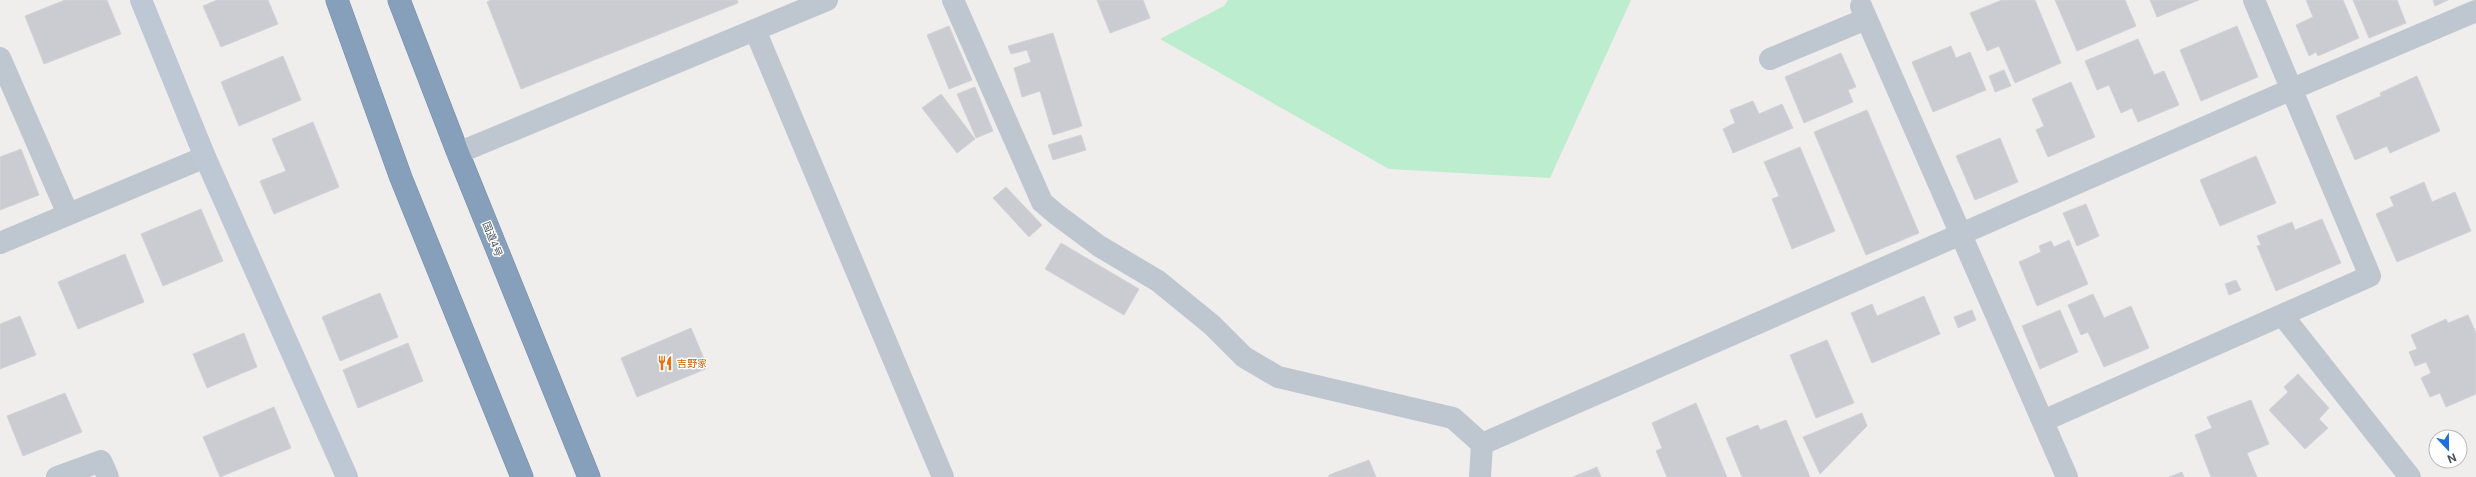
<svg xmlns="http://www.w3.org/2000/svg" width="2476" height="477" font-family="Inter,'Noto Sans JP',sans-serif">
<rect width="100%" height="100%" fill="#f0eded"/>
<path fill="#bcedcf" d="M1228 0H1631L1550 178 1389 169 1160 39 1224 6Z"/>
<g fill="#caccd2" stroke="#d1d3d9">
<path d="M65 0H107L121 34 44 64 25 16Z"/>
<path d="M217 0H268L278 24 221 47 203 6Z"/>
<path d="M491 0H737L738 3 521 89 487 2Z"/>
<path d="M1097 0H1143L1150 18 1110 33Z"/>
<path d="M2002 0H2035L2061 63 2015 83 1999 46 1987 51 1970 13Z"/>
<path d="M2055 0H2125L2136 26 2077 51Z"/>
<path d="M2150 0H2199L2157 17Z"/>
<path d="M2306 0H2343L2359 38 2318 56 2316 52 2309 56 2296 25 2313 17Z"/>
<path d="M2353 0H2397L2406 23 2369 38Z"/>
<path d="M2433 0H2448L2435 6Z"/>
<path d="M949 26 972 80 949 89 927 35Z"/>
<path d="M2237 26 2258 77 2201 101 2180 50Z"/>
<path d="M1053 33 1082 126 1053 135 1040 91 1022 97 1014 68 1031 62 1027 50 1011 54 1008 46Z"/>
<path d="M2138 39 2154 75 2164 71 2179 105 2138 122 2132 108 2121 113 2109 85 2097 90 2085 61Z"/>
<path d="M1951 46 1956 58 1970 52 1986 90 1933 112 1912 62Z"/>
<path d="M1841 53 1856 87 1848 90 1853 102 1804 123 1785 77Z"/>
<path d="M283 56 301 100 239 126 221 82Z"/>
<path d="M2004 70 2011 86 1995 92 1989 76Z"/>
<path d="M2417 76 2440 131 2390 153 2387 146 2355 160 2336 116 2381 96 2380 93Z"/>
<path d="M2071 82 2095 137 2048 157 2036 130 2044 126 2032 99Z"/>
<path d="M975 87 993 131 976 138 957 94Z"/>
<path d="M941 94 975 139 957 153 922 108Z"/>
<path d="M1753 101 1759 114 1782 104 1793 128 1733 153 1723 129 1735 123 1730 110Z"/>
<path d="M1867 110 1919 233 1866 255 1814 132Z"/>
<path d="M313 122 339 187 274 214 260 181 286 171 272 139Z"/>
<path d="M1081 135 1086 150 1053 160 1048 145Z"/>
<path d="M2000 138 2018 182 1975 200 1956 156Z"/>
<path d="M1800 147 1835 231 1792 249 1772 199 1779 196 1764 162Z"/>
<path d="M21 149 39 195 0 210V157Z"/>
<path d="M2256 156 2276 203 2220 226 2200 180Z"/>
<path d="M2424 182 2432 202 2455 192 2471 231 2397 262 2376 214 2394 206 2390 197Z"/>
<path d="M1006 187 1042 225 1029 237 993 198Z"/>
<path d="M2086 204 2099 236 2077 246 2063 213Z"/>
<path d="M201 209 223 261 163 286 141 234Z"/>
<path d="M2322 219 2341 263 2276 291 2257 246 2261 245 2257 236 2292 222 2295 230Z"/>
<path d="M2069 240 2088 284 2037 306 2019 262 2041 252 2039 246 2051 241 2054 247Z"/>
<path d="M1061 243 1139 289 1124 315 1045 269Z"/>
<path d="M125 254 144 302 78 329 58 282Z"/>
<path d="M2236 280 2241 290 2229 295 2225 284Z"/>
<path d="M380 293 398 337 340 361 322 317Z"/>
<path d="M2093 294 2104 318 2131 306 2149 348 2104 367 2088 332 2081 335 2068 305Z"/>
<path d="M1924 296 1940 334 1872 363 1851 313 1872 304 1877 316Z"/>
<path d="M1972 310 1976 320 1958 328 1954 317Z"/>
<path d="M2060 310 2078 352 2040 369 2022 326Z"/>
<path d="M2468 315 2476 333V394L2446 407 2440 393 2430 397 2421 378 2431 373 2426 362 2415 366 2409 352 2417 349 2411 335 2446 319 2448 323Z"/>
<path d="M20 316 36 355 0 369V324Z"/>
<path d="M691 328 708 368 637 397 621 358Z"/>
<path d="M244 333 257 367 207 388 193 354Z"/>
<path d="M1827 340 1854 403 1816 418 1790 355Z"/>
<path d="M408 343 423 381 358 408 343 370Z"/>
<path d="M2298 374 2329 408 2319 419 2328 428 2305 449 2269 410 2288 392 2284 387Z"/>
<path d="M65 393 82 432 23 456 7 416Z"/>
<path d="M2251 400 2269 444 2247 453 2257 477H2211L2195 435 2212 428 2207 417Z"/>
<path d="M1696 403 1727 477H1667L1656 451 1662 448 1652 423Z"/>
<path d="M274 407 291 448 220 477 203 437Z"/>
<path d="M1862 413 1867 426 1820 474 1803 437Z"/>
<path d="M1786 420 1810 477H1742L1726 438 1758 425 1760 430Z"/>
<path d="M1369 460 1376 477H1329V475Z"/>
<path d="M1597 467 1601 477H1573Z"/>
<path d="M2182 472 2184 477H2169Z"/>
</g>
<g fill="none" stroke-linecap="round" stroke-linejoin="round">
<defs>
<g id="highway">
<path d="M337 0 401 178 522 477"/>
<path d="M399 0 458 153 589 477"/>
</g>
</defs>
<use href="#highway" stroke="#718aa7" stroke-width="23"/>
<g stroke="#bec7cf" stroke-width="22">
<path d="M953 0 1042 202 1056 214 1099 246 1158 281 1212 325 1244 357 1278 377 1453 418 1482 444 1480 477"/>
<path d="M1861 6 2067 477"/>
<path d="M755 30 943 477"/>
<path d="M0 58 68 214"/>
<path d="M1770 59 1866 19"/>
<path d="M458 153 827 0"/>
<path d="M0 243 205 157"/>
<path d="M2283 316 2410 477"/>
<path d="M2043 421 2370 276 2254 0"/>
<path d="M1482 444 2292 89 2476 11"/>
<path d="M57 477 101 461 108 477"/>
</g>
<path stroke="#bec8d4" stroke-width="22" d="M141 0 205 157 347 477"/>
<use href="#highway" stroke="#869fbb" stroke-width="22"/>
</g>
<defs>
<symbol id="restaurant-bare" viewBox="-9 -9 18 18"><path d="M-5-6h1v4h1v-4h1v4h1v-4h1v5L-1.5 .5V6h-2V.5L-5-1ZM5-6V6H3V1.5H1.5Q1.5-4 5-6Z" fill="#e8710a" stroke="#fff" stroke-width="2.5" paint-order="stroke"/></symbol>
</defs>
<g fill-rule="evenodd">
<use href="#restaurant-bare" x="654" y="352" width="22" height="22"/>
</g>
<g text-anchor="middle" stroke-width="3" stroke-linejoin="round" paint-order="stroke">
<g font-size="10" fill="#46505a" stroke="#fff">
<text transform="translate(493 239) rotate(68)" y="4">国道4号</text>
</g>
<g font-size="10" fill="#c56008" stroke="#fff" text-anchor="start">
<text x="677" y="367">吉野家</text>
</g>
</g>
<g transform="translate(2448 449) rotate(158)"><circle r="19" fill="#ffffff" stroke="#b5b9bd"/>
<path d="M0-3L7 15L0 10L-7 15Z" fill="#1e6fd9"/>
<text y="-6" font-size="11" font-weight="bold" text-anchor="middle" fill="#46505a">N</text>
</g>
</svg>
